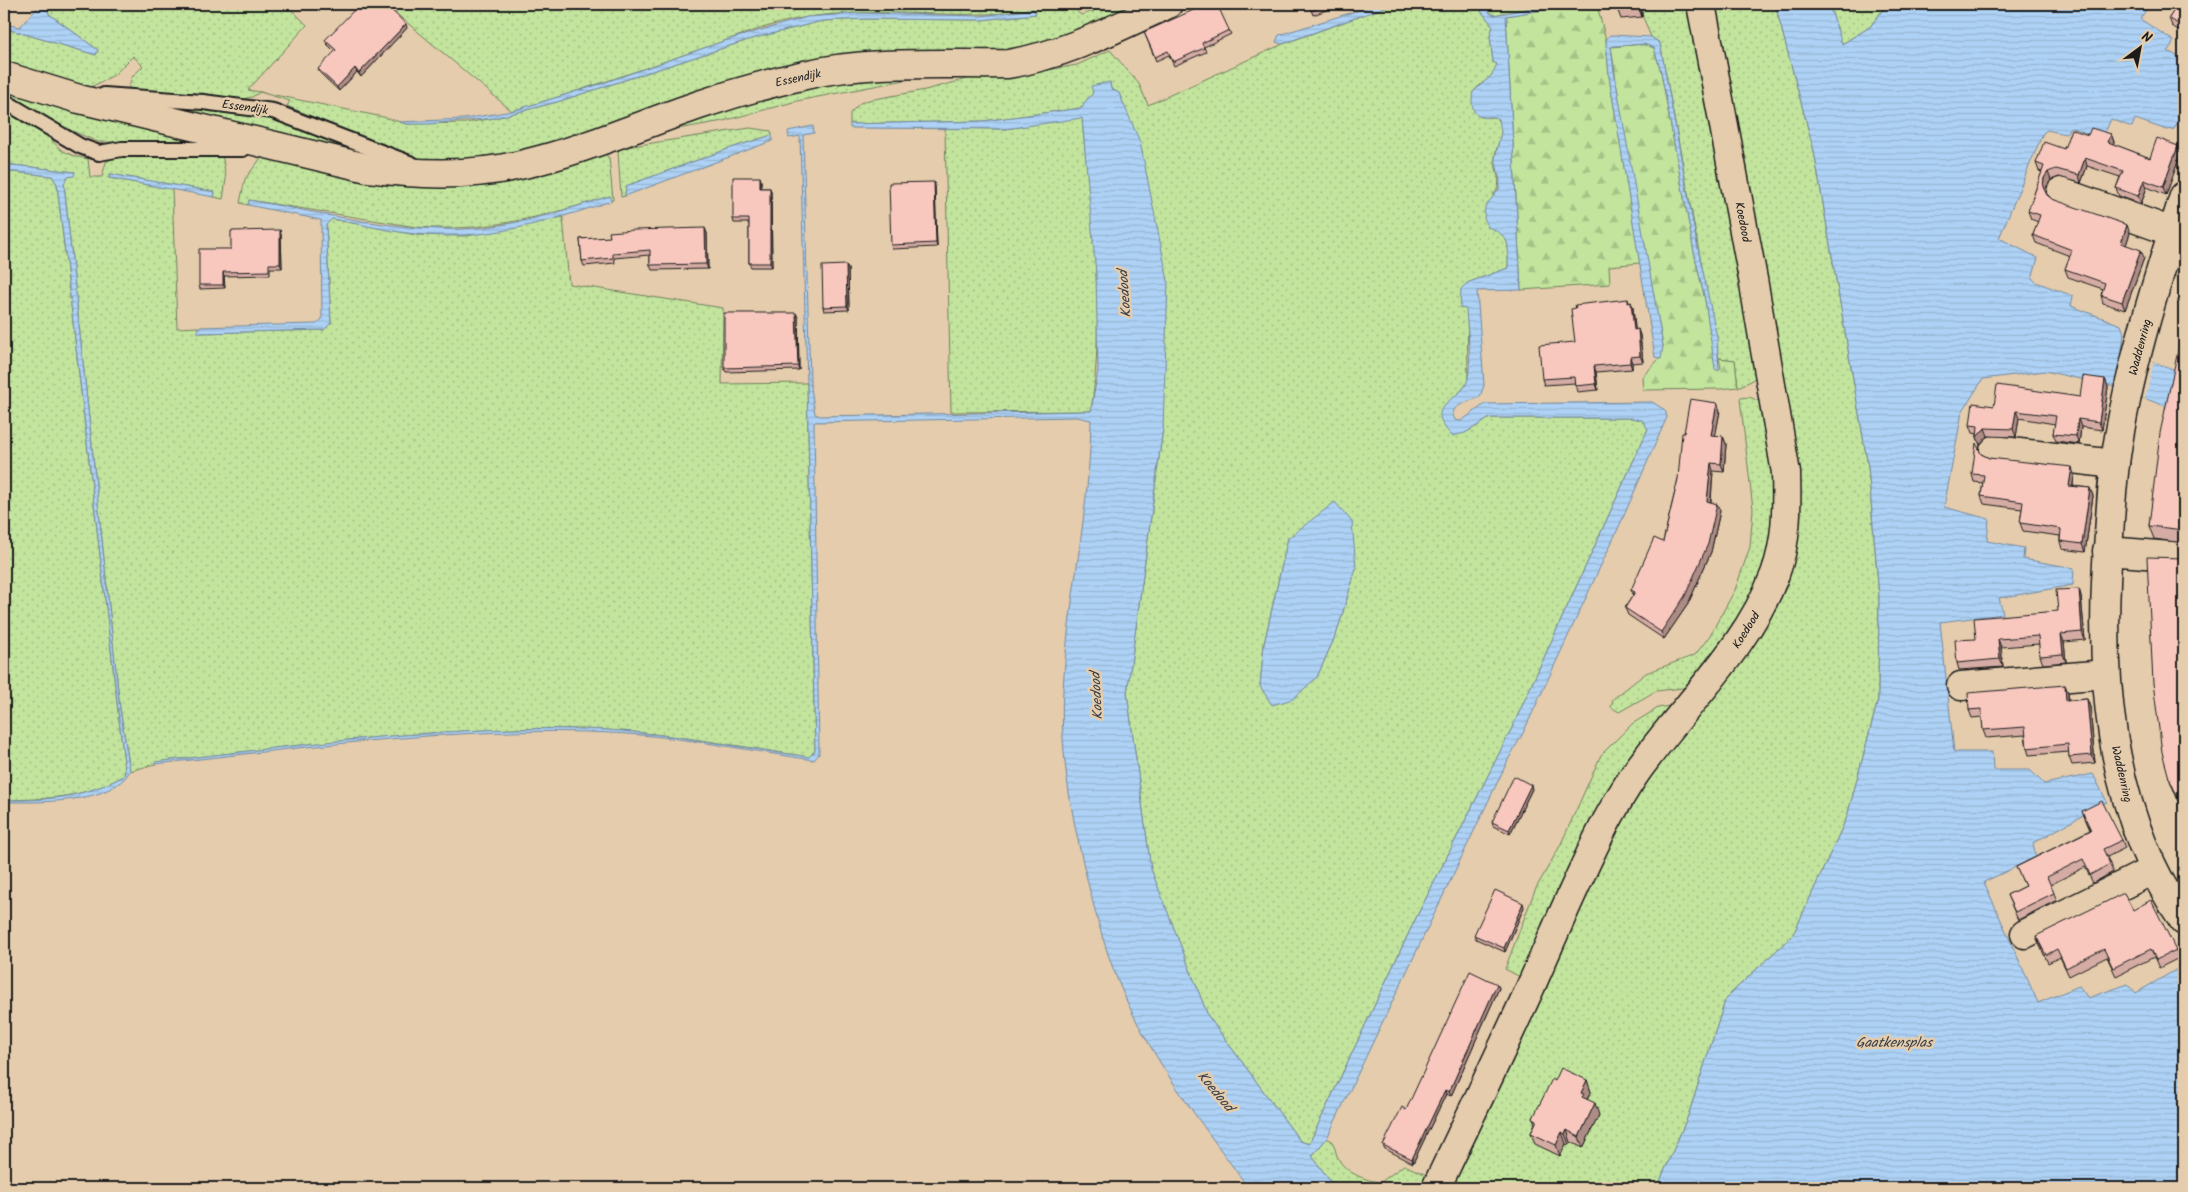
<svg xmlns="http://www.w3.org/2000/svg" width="2188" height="1192" font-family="Kalam,sans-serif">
<defs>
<pattern id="grass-dots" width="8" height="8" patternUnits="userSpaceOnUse" patternTransform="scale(1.25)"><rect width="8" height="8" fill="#c2e49d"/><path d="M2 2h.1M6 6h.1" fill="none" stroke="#a6c387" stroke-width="1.8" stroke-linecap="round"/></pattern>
<pattern id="forest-firs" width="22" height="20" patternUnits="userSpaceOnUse" patternTransform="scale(1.25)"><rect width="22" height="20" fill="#c2e49d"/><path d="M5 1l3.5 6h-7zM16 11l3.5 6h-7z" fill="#a6c387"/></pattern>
<pattern id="water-rules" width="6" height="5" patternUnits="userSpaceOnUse" patternTransform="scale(1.25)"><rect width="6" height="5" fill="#aed2f6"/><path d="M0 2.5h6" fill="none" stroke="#95b4d2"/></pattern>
</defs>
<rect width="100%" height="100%" fill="#e4ccac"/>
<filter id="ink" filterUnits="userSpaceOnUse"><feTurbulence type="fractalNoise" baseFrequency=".02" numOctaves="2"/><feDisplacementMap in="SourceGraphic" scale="10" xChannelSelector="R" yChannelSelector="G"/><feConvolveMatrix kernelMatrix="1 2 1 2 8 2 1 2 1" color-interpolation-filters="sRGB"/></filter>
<g filter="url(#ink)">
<g fill="url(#grass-dots)" stroke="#6f805c" fill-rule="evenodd">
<path d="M46 4H286L307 25 248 90 260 92 383 117 407 124 465 123 495 118 557 102 751 39 822 21 866 19 981 20 1036 14 1034 10C958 21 883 6 808 17 769 23 729 40 692 52 632 73 573 93 512 111L385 4H1068L1081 15 1094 11 1096 4H1136L1135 11 1040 50 910 57 532 154 434 166 287 106 290 101 260 92 252 97 240 100 128 90 132 77 143 66 133 56 114 75 89 88 4 68V28L96 55 98 50 49 14Z"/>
<path d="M1394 4H1479L1481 11 1493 26 1490 36 1493 62 1497 64C1495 78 1481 82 1473 92L1481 117H1495C1510 126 1495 145 1495 158 1494 172 1505 183 1493 195L1499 232C1512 241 1508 255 1508 268L1467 283 1468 381C1462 393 1451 398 1443 408L1465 433 1490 418H1632L1642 420 1648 429 1512 728 1413 924 1309 1144 1300 1141 1208 1016 1151 870 1127 693 1163 428 1124 106 1119 93 1111 89 1110 82C1099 89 1087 96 1082 108L983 121 850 124V113L860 103 869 100 925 90 998 71 1044 67 1048 70 1077 65 1110 50 1139 84 1148 105 1283 44ZM1288 538 1356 568 1337 632 1317 677 1260 686 1264 644Z"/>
<path d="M1485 4H1554L1494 15 1490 13Z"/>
<path d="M1641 4H1691L1759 373 1751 381 1738 387 1735 360 1719 358 1660 43 1651 37 1643 17Z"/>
<path d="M1709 4H1775L1814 151 1868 466 1879 596 1878 700 1847 817 1793 935 1726 998 1688 1116 1657 1188H1446L1609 833 1787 565Z"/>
<path d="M1829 4H1887L1870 27 1842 44Z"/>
<path d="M931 75 797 101 723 121 666 131 683 118 809 82Z"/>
<path d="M4 85 215 143 98 142 61 126 4 94Z"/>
<path d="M123 101 212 109 265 117 401 164Z"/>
<path d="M4 107 43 131 61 150 74 156 88 159 90 177H102L106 162 121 154 222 153 226 179 223 199 214 197 215 192 110 174 109 178 172 189 177 328 198 327 199 333 324 330 331 323 326 224 332 219 416 235 467 236 563 217 569 284 723 308 722 384 807 383 815 751 809 757C742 747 675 734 607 730 456 723 305 745 155 762V764L130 771 120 709 64 184 67 177 75 172 4 164Z"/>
<path d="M1082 117C1091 214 1106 314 1091 411L951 412 945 128 1005 129Z"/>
<path d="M750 128 771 131 772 135 728 149 626 186 625 196 621 197 618 152 620 148Z"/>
<path d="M603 151 609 158 613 200 611 201 610 196C547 216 483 233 416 227L249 200 248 205 240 203 245 179 261 158 269 157 363 176Z"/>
<path d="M4 171 52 176 57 184 125 771 124 776C83 798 49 799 4 800Z"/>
<path d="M1749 397 1764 403 1776 485 1770 551 1749 605 1691 687 1656 691 1619 712 1611 707 1613 699 1646 673 1695 655 1709 637 1735 590 1750 547 1753 509 1740 398Z"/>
<path d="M1669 706 1671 709 1524 979 1505 969 1535 890 1560 846 1601 755 1632 724 1658 708Z"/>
<path d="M1327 1138C1336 1142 1334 1150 1338 1158 1345 1173 1366 1181 1381 1182L1404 1165 1431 1177 1425 1188H1335L1312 1156Z"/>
</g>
<g fill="url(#forest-firs)" stroke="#6f805c">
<path d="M1579 4 1597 5 1606 40 1609 76 1640 263 1609 266 1610 284 1521 290 1506 16Z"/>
<path d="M1644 44 1654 48 1661 72 1694 252 1705 300 1716 370 1721 368 1719 358 1735 360 1738 387 1721 389 1643 390 1642 377 1659 359 1663 346 1625 140 1611 47Z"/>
</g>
<g fill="url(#water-rules)" stroke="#74899f">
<path d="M41 4H46L49 14 98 50 96 55 4 28V24L20 27Z"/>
<path d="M1379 4H1394L1282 44 1276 42 1279 35Z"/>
<path d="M1479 4H1485L1490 13 1494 15 1554 4H1579L1506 16 1521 290 1477 291 1484 385 1480 397C1470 402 1446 405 1455 420L1461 421 1485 404 1652 402 1665 410 1667 417 1622 520 1523 733 1509 758 1327 1138 1312 1156 1335 1188H1251L1244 1182C1201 1122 1154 1063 1124 995 1108 960 1098 923 1089 887 1073 823 1059 756 1063 690 1068 600 1090 511 1091 420L1077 417 814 422 819 754 814 760C757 752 699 740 642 735 483 722 313 747 155 764V762C304 745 456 723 607 730 675 734 742 748 809 757L815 751 807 383 800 136 789 138 788 131 813 126 814 133 803 135 810 381 815 414 820 416 1091 411 1098 370 1096 274 1082 118 1005 129 850 128V124L983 121 1082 108 1085 102 1093 93 1091 86 1110 82 1111 89 1119 93 1140 142 1168 281 1163 428 1127 693 1151 869 1208 1016 1300 1141 1309 1144 1413 924 1512 728 1648 429 1642 420 1632 418H1490L1465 433 1452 436C1419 401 1464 403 1468 378 1472 356 1467 331 1466 309L1460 308 1461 289 1467 283 1508 268C1508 245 1512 237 1488 227L1484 218 1485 207 1499 189 1500 181 1495 158 1501 132 1499 119C1492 115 1489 118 1482 117 1471 115 1471 100 1473 92L1492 75 1497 64 1493 62 1490 36 1493 26 1481 11Z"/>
<path d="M1775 4H1829L1842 44 1870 27 1887 4H2150L2140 19 2174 41 2168 51 2184 60V113L2174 129 2167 130 2135 119 2132 127 2111 119 2102 139 2070 127 2066 134 2047 130 2043 133 1999 238 2038 258 2032 278 2036 282 2073 296 2071 306 2121 325 2124 333 2122 351 2184 373V413L2111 386 2045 371 1983 379 1962 412 1944 507 1989 519 1987 541 2024 548 2023 559 2074 568 2073 585 1999 598 2003 614 1940 622 1954 752H1992L1993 770H2030L2044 784 2093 774 2107 802 2033 843 2036 857 1984 882 2038 1003 2079 986 2088 998 2128 984 2136 993 2179 968 2184 970V1188H1657L1688 1116 1726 998 1793 935 1847 817 1878 700 1879 596 1868 466 1814 151Z"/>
<path d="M1034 9 1036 14 981 20 866 19 822 21 751 39 557 102 495 118 430 124H407L399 122 464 119 512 111 597 85 727 40 807 17 861 13 981 16Z"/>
<path d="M1610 35 1651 37 1660 43 1696 239 1717 337 1719 371 1715 369 1705 300 1694 252 1661 72 1654 48 1644 44 1614 46 1611 47 1614 71 1663 346 1661 359 1655 357 1609 76 1606 40Z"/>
<path d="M772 135V141L625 196 626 186 728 149Z"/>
<path d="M4 164 75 172 74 176 67 177 64 184 120 709 130 771C111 805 37 802 4 802V800C47 801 85 797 124 776L125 771 57 184 52 176 4 171Z"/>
<path d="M110 174 215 192 214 197 109 178Z"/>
<path d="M610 196 611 201C549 222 482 242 415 234 387 231 360 224 332 219L326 225 331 323 324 330 198 333V327L317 324 322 319 321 220 248 205 249 200C312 211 376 227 440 229 498 232 556 213 610 196Z"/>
<path d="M1335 502 1352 522 1356 568 1337 632 1317 677 1293 699 1272 705 1260 686 1264 644 1288 538Z"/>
</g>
<path fill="#e4ccac" d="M2122 351 2154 362 2145 399 2113 387Z"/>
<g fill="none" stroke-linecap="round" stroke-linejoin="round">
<defs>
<g id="service">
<path d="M104 95 203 102 273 111 412 164"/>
<path d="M4 101 80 146 99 153 122 149H243"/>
</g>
<g id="minor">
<path d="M4 76 79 99 367 168C418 175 470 177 520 165 582 151 640 125 699 105 734 93 769 83 805 75 868 60 943 65 1008 64 1065 55 1116 28 1168 4"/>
<path d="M2061 192 2184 236"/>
<path d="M2184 196C2159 275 2133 355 2119 437 2113 469 2111 502 2109 535 2098 667 2106 809 2184 921"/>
<path d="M1994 450 2115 464"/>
<path d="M2107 551 2184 557"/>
<path d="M1961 686 2106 674"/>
<path d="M2025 934 2153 870"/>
<path d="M1436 1188C1468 1121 1500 1054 1531 986 1555 932 1578 877 1605 824 1617 802 1630 779 1646 759 1691 698 1748 646 1775 574 1787 542 1787 507 1786 473L1753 279 1701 4"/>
</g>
</defs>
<use href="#service" stroke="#1c1c1c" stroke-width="18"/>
<use href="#minor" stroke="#1c1c1c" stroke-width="31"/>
<use href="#service" stroke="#e4ccac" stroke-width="14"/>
<use href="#minor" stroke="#e4ccac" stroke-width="28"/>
</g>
<g fill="#d5aca4" stroke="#1c1c1c">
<path d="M1309 4H1343L1313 15Z"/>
<path d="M1618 4H1641L1642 17 1621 19 1618 11Z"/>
<path d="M2176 4H2184V34L2172 26 2169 18 2178 5Z"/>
<path d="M407 28 361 77 357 72 339 91 320 73 318 69 335 52 327 44 325 40Z"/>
<path d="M1229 30 1231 34 1204 47 1206 52 1174 66 1169 55 1156 61 1144 32Z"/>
<path d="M2111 134 2114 142 2113 144 2150 158 2178 146 2181 153 2166 195 2147 187 2141 204 2119 196 2116 188 2120 177 2087 166 2081 183 2059 177 2051 180 2047 186 2046 193 2052 199 2130 233 2126 245 2144 258 2125 310 2103 303 2101 295 2103 289 2068 277 2065 269 2070 256 2036 243 2033 235 2038 222 2031 219 2028 211 2042 172 2039 171 2036 163 2088 135Z"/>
<path d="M760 177 761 181V188H770L771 192 772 267H751L749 263V223H734L733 219Z"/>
<path d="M935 186 937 247 892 249 891 245Z"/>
<path d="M707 233 708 269 652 270 650 265V255L614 258 615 263 584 266 582 261 580 239Z"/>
<path d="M281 234 282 268H270V275L224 276 225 288 200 289 199 285 231 249Z"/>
<path d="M846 265 848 269 849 310 824 311 823 307Z"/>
<path d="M1628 299 1629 303 1631 302 1633 308 1635 330 1640 335 1643 362 1632 363V369L1596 372 1598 390 1577 392 1575 383 1544 385 1542 379 1575 342Z"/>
<path d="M798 317 799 370 726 372 724 368Z"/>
<path d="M2184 323V543L2154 539 2149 526Z"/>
<path d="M2105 379 2108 387 2102 430 2081 427 2079 444 2056 441 2053 434 2055 424 2019 418 2016 437 1988 436 1980 445 1977 437V434L1973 433 1970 425 1994 406 2080 397Z"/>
<path d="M1717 403 1720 411 1715 436H1723L1726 444 1724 472 1713 471 1711 502 1720 511 1711 552 1688 604 1664 639 1628 615 1625 608 1633 595 1631 590 1663 542 1678 479Z"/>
<path d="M1981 454 1989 458 2074 475 2073 486 2090 488 2093 496 2085 552 2062 549 2060 541V536L2023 531 2020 523 2022 509 1984 504 1981 496 1983 483 1974 482 1972 474Z"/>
<path d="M2184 558V814L2174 791 2169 778Z"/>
<path d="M2079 589 2081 596 2085 640 2064 642 2066 662 2043 664 2040 656 2039 644 2001 647 2003 667 1959 670 1957 663 1976 639 2058 611Z"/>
<path d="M2065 685 2068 693 2069 700 2087 699 2090 707 2095 763 2072 765 2069 757V752L2029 755 2027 748 2025 735 1986 738 1983 730 1982 717 1972 718 1969 710Z"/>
<path d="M1532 789 1510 834 1493 826 1492 822Z"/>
<path d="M2082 811 2122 840 2125 848 2107 857 2113 872 2093 883 2085 867 2050 885 2057 900 2018 920 2007 895 2025 886 2016 867 2090 830Z"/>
<path d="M1524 907 1505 952 1476 939 1474 935Z"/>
<path d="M2133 910 2176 950 2179 958 2159 968 2154 957 2116 976 2107 957 2069 976 2060 957 2048 963 2039 944 2036 936Z"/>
<path d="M1497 984 1499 988 1451 1096 1446 1094 1413 1163 1385 1149 1383 1145 1406 1110Z"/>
<path d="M1587 1080 1591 1092 1587 1100 1599 1115 1583 1148 1571 1142 1569 1145 1566 1144 1560 1156 1535 1144 1531 1133 1535 1123 1533 1118 1555 1081Z"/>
</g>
<g fill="#ae8c86" stroke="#1c1c1c">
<path d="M1639 4H1641L1642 17 1639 9Z"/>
<path d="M406 24 407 28 361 77 359 73Z"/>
<path d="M355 68 357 72 339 91 337 87Z"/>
<path d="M2111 134 2114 142 2111 149 2108 142Z"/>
<path d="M2178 146 2181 153 2166 195 2163 187Z"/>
<path d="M2085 158 2087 166 2081 183 2079 175Z"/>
<path d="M2048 172 2051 180 2047 186 2046 195 2043 187 2044 178Z"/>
<path d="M760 177 761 181V192L760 188Z"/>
<path d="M2144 180 2147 187 2141 204 2138 196Z"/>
<path d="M934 182 935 186 937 247 936 243Z"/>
<path d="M770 188 771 192 772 267 770 263Z"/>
<path d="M2127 225 2130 233 2124 251 2121 243Z"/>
<path d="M705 228 707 233 708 269 706 264Z"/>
<path d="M280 230 281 234 282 268 280 264Z"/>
<path d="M2141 250 2144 258 2125 310 2122 302Z"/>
<path d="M846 265 848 269 849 310 847 306Z"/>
<path d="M223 272 224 276 225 288 223 285Z"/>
<path d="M1631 302 1633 308 1636 336 1634 330Z"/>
<path d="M796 313 798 317 799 370 798 366Z"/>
<path d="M1638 329 1640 335 1643 362 1640 356Z"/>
<path d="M1630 357 1632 363V369L1630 363Z"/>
<path d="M1594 366 1596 372 1598 390 1596 384Z"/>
<path d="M2105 379 2108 387 2102 430 2099 422Z"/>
<path d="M1717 403 1720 411 1714 443 1711 435Z"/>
<path d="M2016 411 2019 418 2016 437 2013 429Z"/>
<path d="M2078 419 2081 427 2079 444 2076 436Z"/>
<path d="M1985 428 1988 436 1980 445 1977 437Z"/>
<path d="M1723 436 1726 444 1724 472 1721 464Z"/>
<path d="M1711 463 1713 471 1710 509 1707 501Z"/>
<path d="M2072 467 2074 475 2072 493 2069 486Z"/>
<path d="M2090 488 2093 496 2085 552 2082 544Z"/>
<path d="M1717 504 1720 511 1711 552 1688 604 1664 639 1661 632Z"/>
<path d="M2079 589 2081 596 2085 640 2082 632Z"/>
<path d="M2061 634 2064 642 2066 662 2063 654Z"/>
<path d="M1998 639 2001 647 2003 667 2000 659Z"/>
<path d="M2065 685 2068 693 2069 708 2066 701Z"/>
<path d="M2087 699 2090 707 2095 763 2092 755Z"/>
<path d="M1531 785 1532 789 1510 834 1509 830Z"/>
<path d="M1523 903 1524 907 1505 952 1504 948Z"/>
<path d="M1497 984 1499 988 1451 1096 1449 1092Z"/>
<path d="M1587 1080 1591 1092 1586 1101V1109L1581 1093Z"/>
<path d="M1445 1090 1446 1094 1413 1163 1412 1159Z"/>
<path d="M1595 1103 1599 1115 1583 1148 1579 1137Z"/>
<path d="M1567 1130 1571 1142 1569 1145 1565 1134Z"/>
<path d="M1562 1132 1566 1144 1560 1156 1556 1145Z"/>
</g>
<g fill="#f8c8bf" stroke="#1c1c1c">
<path d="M360 4H385L406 24 359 73 355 68 337 87 318 69 336 50 325 40Z"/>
<path d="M1207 4H1217L1229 30 1202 43 1204 48 1173 62 1168 51 1155 57 1144 32Z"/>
<path d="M1309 4H1330L1311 11Z"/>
<path d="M1618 4H1639V9L1618 11Z"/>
<path d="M2178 4H2184V28L2169 18Z"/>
<path d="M2091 128 2111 134 2108 142 2150 158 2157 138 2178 146 2163 187 2144 180 2138 196 2116 188 2123 171 2085 158 2079 175 2056 169 2048 172 2044 178 2043 187 2047 195 2052 199 2127 225 2121 243 2141 250 2122 302 2101 295 2105 283 2065 269 2072 250 2033 235 2040 215 2028 211 2044 166 2036 163 2044 142 2064 149 2071 129 2088 135Z"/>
<path d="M733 177H760V188H770V263H749V219H733Z"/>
<path d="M934 182 936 243 891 245 889 183Z"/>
<path d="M705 228 706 264 650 265V250L613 253V258L582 261 580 239 610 237 609 232 634 230Z"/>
<path d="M280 230V264H269V271L223 272V285H199V249H231V231Z"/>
<path d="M846 265 847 306 823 307 822 266Z"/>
<path d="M1628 299V303L1631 302 1634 330 1638 329 1640 356 1630 357V363L1594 366 1596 384 1575 386 1574 377 1542 379 1539 345 1575 342 1571 309 1576 308 1575 305Z"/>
<path d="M724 313H796L798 366 724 368Z"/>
<path d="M2184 323V530L2149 526 2160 433Z"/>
<path d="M2083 376 2105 379 2099 422 2078 419 2076 436 2053 434 2056 416 2016 411 2013 429 1985 428 1977 437 1978 426 1970 425 1973 403 1994 406 1997 385 2080 397Z"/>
<path d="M1690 399 1717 403 1711 435 1723 436 1721 464 1711 463 1707 501 1717 504 1708 544 1685 596 1661 632 1625 608 1635 592 1631 590 1654 538 1663 542 1678 479 1682 433H1684Z"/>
<path d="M1976 443 1981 454 1989 458 2072 467 2069 486 2090 488 2082 544 2060 541 2061 529 2020 523 2023 502 1981 496 1984 475 1972 474Z"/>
<path d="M2147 557 2184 558V808L2180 802 2169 778 2162 752 2153 683Z"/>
<path d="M2079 589 2082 632 2061 634 2063 654 2040 656 2038 636 1998 639 2000 659 1957 663 1955 640 1976 639 1974 618 2058 611 2056 590Z"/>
<path d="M2065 685 2066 701 2087 699 2092 755 2069 757 2068 744 2027 748 2025 727 1983 730 1981 709 1969 710 1968 693Z"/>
<path d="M1514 776 1531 785 1509 830 1492 822Z"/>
<path d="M2102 801 2122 840 2103 849 2110 864 2090 875 2083 859 2047 877 2054 893 2015 912 2007 895 2025 886 2016 867 2091 830 2082 811Z"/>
<path d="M1495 890 1523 903 1504 948 1474 935Z"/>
<path d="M2124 893 2133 910 2151 900 2176 950 2156 960 2151 949 2113 968 2104 949 2066 968 2057 949 2046 955 2036 936Z"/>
<path d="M1470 971 1497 984 1449 1092 1445 1090 1412 1159 1383 1145 1402 1107 1406 1110Z"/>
<path d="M1561 1068 1587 1080 1581 1093 1584 1094 1582 1097 1595 1103 1579 1137 1567 1130 1565 1134 1562 1132 1556 1145 1531 1133 1537 1120 1533 1118 1552 1079 1555 1081Z"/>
</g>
</g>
<g text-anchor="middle" stroke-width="5" stroke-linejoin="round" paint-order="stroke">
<g font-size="12" fill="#1c1c1c" stroke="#e4ccac">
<text transform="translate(798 78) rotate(-12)" y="4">Essendijk</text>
<text transform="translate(245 107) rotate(8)" y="4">Essendijk</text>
<text transform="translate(1743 222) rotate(79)" y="4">Koedood</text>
<text transform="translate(2140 347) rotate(-75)" y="4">Waddenring</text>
<text transform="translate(1746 630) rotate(-58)" y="4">Koedood</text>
<text transform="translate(2122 774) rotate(77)" y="4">Waddenring</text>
</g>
<g font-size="14" font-style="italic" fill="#394048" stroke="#e4ccac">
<text transform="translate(1124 294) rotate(-94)" y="5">Koedood</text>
<text transform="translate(1096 696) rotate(-93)" y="5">Koedood</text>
<text x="1894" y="1047">Gaatkensplas</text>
<text transform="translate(1216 1091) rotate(50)" y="5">Koedood</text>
</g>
</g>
<rect width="2188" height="1192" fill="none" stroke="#e4ccac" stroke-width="20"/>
<rect x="10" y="10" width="2168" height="1172" fill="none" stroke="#1c1c1c" stroke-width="2" filter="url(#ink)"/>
<g transform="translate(2140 48) rotate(32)" stroke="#e4ccac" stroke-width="4" paint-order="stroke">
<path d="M0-4L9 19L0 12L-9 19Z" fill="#1c1c1c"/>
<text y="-8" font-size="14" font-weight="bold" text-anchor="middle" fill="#1c1c1c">N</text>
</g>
</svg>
